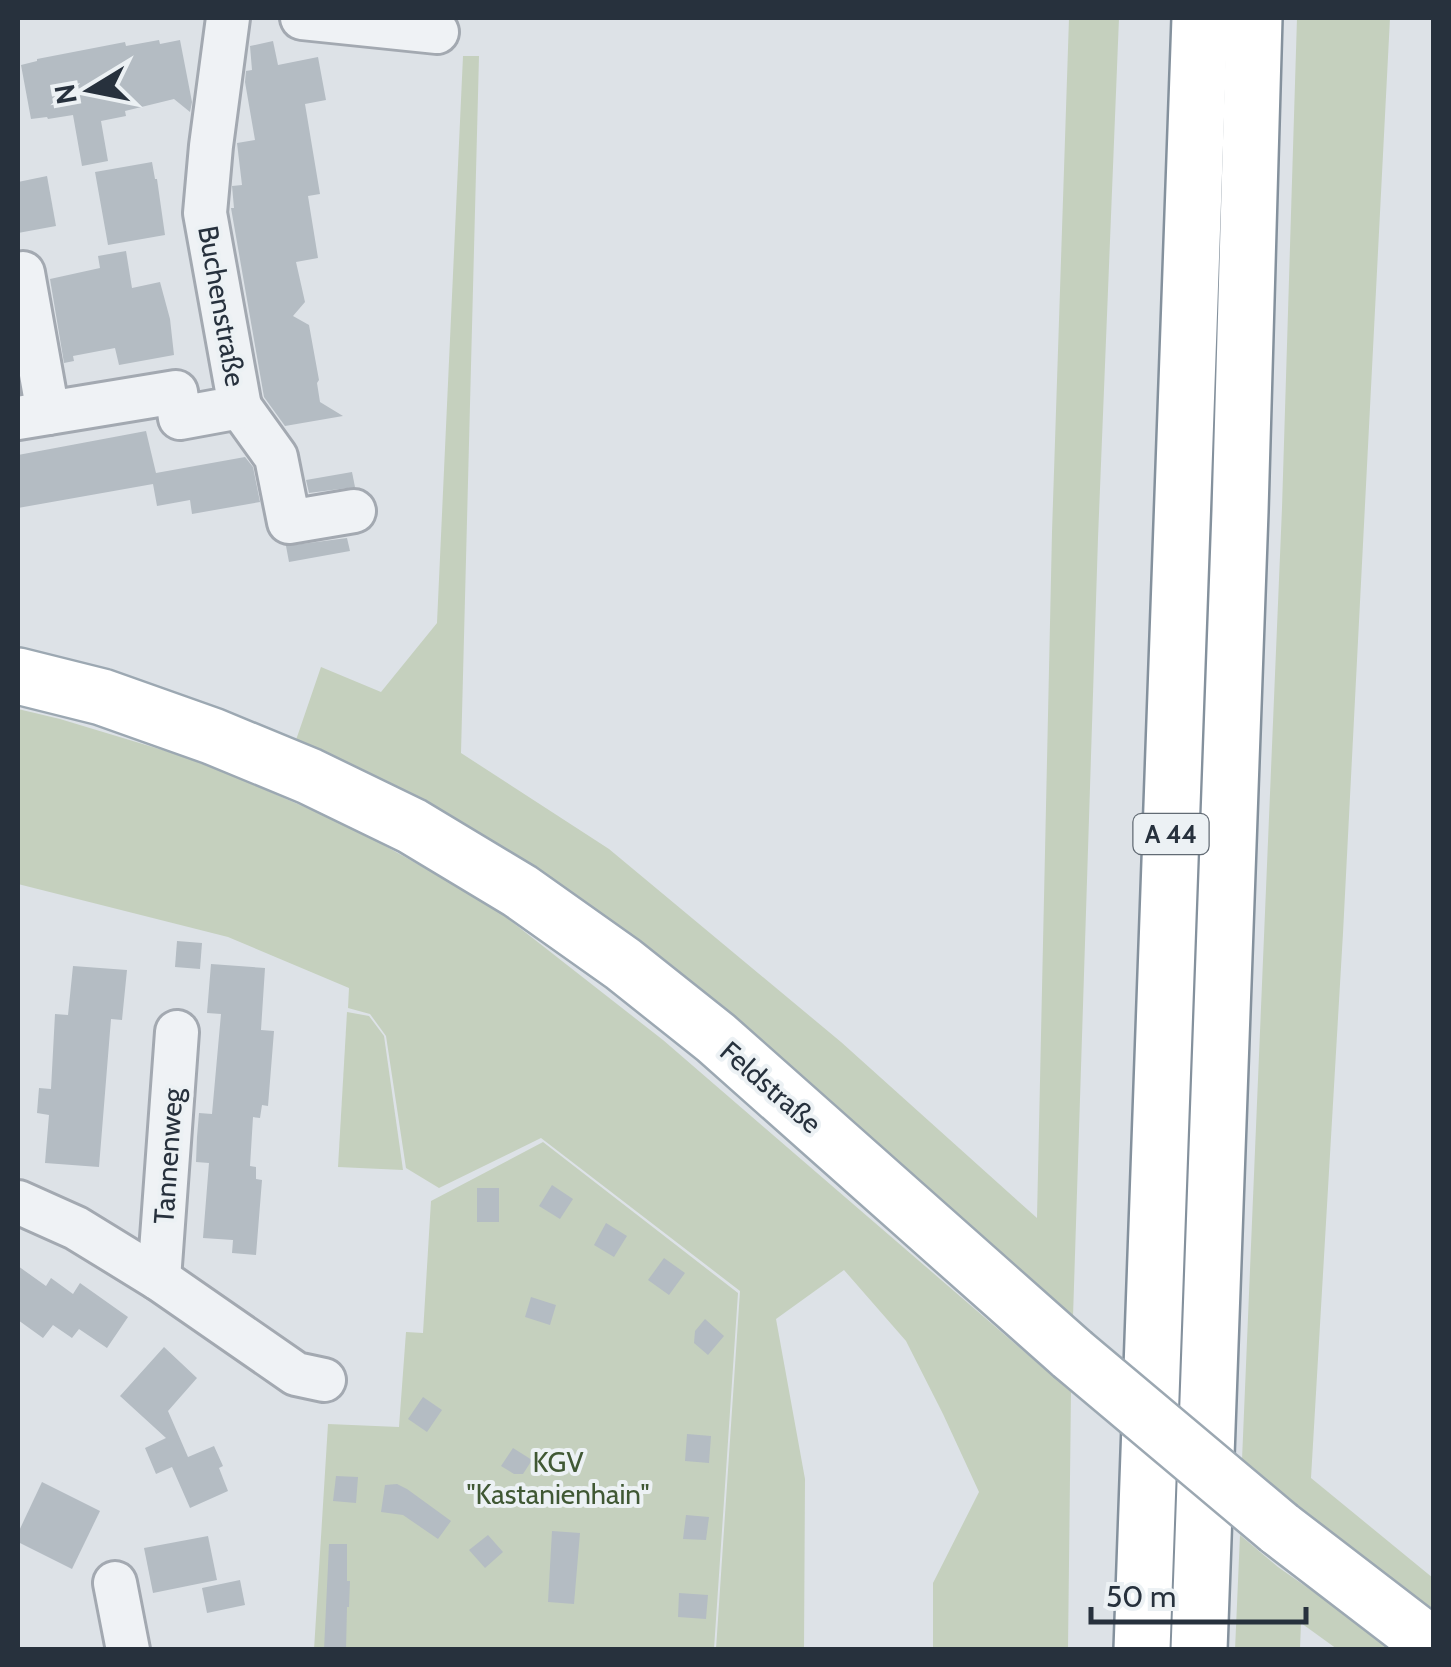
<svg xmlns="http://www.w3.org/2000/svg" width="1451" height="1667" font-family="Cabin,sans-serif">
<rect width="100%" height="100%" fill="#dde2e7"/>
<g fill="#c5d0be">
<path d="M1069 18H1119L1098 538 1073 1317 798 1074 419 803 296 740 321 667 381 692 437 623 463 56H479L461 753 609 849 841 1042 1037 1218 1052 532Z"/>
<path d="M1297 18H1390L1343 933 1311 1478 1433 1578V1622L1242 1460 1282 508Z"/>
<path d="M18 709 60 719 199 761 353 828 489 904 663 1040 1071 1392 1068 1649H933V1583L979 1492 943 1414 906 1341 844 1270 776 1319 805 1479 804 1649H716L740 1291 541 1138 439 1188 406 1168 386 1036 370 1014 348 1008 349 988 228 937 18 884Z"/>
<path d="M347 1012 369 1016 384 1036 403 1170 338 1167Z"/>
<path d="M543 1142 738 1293 714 1649 314 1650 328 1424 399 1427 406 1332 423 1333 431 1201Z"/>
<path d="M1240 1535 1278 1567 1395 1649H1337L1301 1623 1300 1649 1235 1650Z"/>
</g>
<g fill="#b4bcc3">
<path d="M159 40 160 44 180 40 192 102 190 112 174 99 125 111 126 116 101 121 108 161 82 166 73 115 48 119 47 117 31 119 21 65 37 61V59L125 42 126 46Z"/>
<path d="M273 41 278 65 318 57 326 100 305 104 320 194 308 196 318 258 296 262 305 302 293 316 309 325 319 380 317 383 320 402 343 416 285 426 264 397 231 208H234L232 186 242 185 237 143 255 140 245 82 246 71 252 70 250 46Z"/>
<path d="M152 162 155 179H157L165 235 108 245 95 172Z"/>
<path d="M47 176 56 226 18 233V182Z"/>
<path d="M126 251 132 288 160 282 170 319 174 355 119 365 115 348 73 356 74 361 64 363 50 279 100 268 98 256Z"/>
<path d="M146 431 156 473 245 457 253 467 260 502 192 514 190 500 157 506 153 484 18 508V455Z"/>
<path d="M352 472 355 487 309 493 306 480Z"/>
<path d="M347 538 350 551 289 562 286 546Z"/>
<path d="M177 941 202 943 200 969 175 967Z"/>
<path d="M211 964 265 968 261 1030 274 1031 268 1106 262 1105 260 1118 253 1117 250 1166 256 1167V1179L262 1180 256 1255 232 1253 233 1240 203 1238 209 1163 196 1162 197 1137 199 1113 212 1114 221 1014 207 1013Z"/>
<path d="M73 966 127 970 122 1020 111 1019 99 1167 45 1163 49 1115 37 1113 39 1088 51 1089 55 1014 68 1015Z"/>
<path d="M552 1185 573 1199 560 1219 539 1206Z"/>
<rect x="477" y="1188" width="22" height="34"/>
<path d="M606 1223 627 1236 614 1257 594 1245Z"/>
<path d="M664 1258 685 1273 669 1295 648 1280Z"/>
<path d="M18 1266 46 1286 51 1278 73 1294 80 1283 128 1317 107 1348 79 1329 72 1338 53 1325 43 1338 18 1320Z"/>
<path d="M531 1297 556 1305 550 1325 525 1317Z"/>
<path d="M705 1319 724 1336 708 1355 694 1343 695 1331Z"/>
<path d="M164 1347 197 1378 168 1411 188 1457 214 1446 223 1466 219 1468 228 1491 190 1508 172 1467 156 1474 145 1448 166 1438 120 1396Z"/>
<path d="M423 1397 442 1410 427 1432 408 1419Z"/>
<path d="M687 1434 711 1436 709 1463 685 1461Z"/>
<path d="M513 1448 532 1460 523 1474H514L501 1466Z"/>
<path d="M336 1476 358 1477 356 1503 333 1501Z"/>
<path d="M42 1482 100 1511 72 1569 18 1542V1533Z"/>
<path d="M397 1484 407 1489 451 1521 438 1539 403 1515 381 1512 385 1485Z"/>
<path d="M686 1515 709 1517 706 1540 683 1539Z"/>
<path d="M552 1531 580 1533 574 1604 548 1602Z"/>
<path d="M488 1535 503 1552 485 1568 469 1550Z"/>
<path d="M208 1536 217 1580 153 1593 144 1548Z"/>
<path d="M329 1544H347V1581H350L349 1607H347L346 1650H324Z"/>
<path d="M240 1580 245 1605 207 1613 202 1588Z"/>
<path d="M679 1593 708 1595 706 1619 678 1617Z"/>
</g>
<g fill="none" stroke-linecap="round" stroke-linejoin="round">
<defs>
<g id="minor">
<path d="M302 18 437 32"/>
<path d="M18 274 23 273 48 413"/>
<path d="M240 407 276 457 289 522 354 511"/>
<path d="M18 418 176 392 180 418 240 407 205 213 211 146 228 18"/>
<path d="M18 1202 76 1228 159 1279 296 1374 324 1380"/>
<path d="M159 1279 177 1032"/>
<path d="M115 1583 128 1650"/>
</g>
<g id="major">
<path d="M18 676 102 697 212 736 309 776 412 826 520 891 623 964 716 1038 1072 1354"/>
<path d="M1279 1528 1434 1647"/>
</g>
<g id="highway">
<path d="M1142 1650 1200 18"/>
<path d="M1199 1650 1240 511 1254 18"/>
</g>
</defs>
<use href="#minor" stroke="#a3a9b1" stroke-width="48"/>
<use href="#major" stroke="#9ca8b2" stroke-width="60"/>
<use href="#highway" stroke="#84919d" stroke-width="60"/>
<use href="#minor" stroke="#eff2f5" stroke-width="42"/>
<use href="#major" stroke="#fff" stroke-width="55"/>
<use href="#highway" stroke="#fff" stroke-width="55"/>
<defs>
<path id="major-bridge" d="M1072 1354 1279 1528"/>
</defs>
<use href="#major-bridge" stroke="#9ca8b2" stroke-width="60" stroke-linecap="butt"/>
<use href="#major-bridge" stroke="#fff" stroke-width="55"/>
</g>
<g text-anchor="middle" stroke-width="8" stroke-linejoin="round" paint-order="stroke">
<rect fill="#ecf1f4" stroke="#626b74" stroke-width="2.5" x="1133.5" y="814" width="75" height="40" rx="8"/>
<g font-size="25" font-weight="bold" fill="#27313d">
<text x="1171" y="843">A 44</text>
</g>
<g font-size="28" fill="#27313d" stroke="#ecf1f4">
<text transform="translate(222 306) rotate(80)" y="10">Buchenstraße</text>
<text transform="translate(771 1087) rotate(41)" y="10">Feldstraße</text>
<text transform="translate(168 1156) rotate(-86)" y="10">Tannenweg</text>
</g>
<g font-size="28" fill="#405834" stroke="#ecf1f4">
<text x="558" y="1472">KGV<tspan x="558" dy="32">"Kastanienhain"</tspan></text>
</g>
</g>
<rect width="1451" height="1667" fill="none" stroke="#27313d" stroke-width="40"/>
<g transform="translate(90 90) rotate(260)" stroke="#ecf1f4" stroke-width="8" paint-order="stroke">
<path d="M0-8L18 38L0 25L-18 38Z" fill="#27313d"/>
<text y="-15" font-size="28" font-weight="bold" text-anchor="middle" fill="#27313d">N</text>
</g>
<path d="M1091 1607v15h215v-15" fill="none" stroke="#27313d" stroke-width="5"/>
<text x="1106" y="1607" font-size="30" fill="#27313d" stroke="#ecf1f4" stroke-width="8" paint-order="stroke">50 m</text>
</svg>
